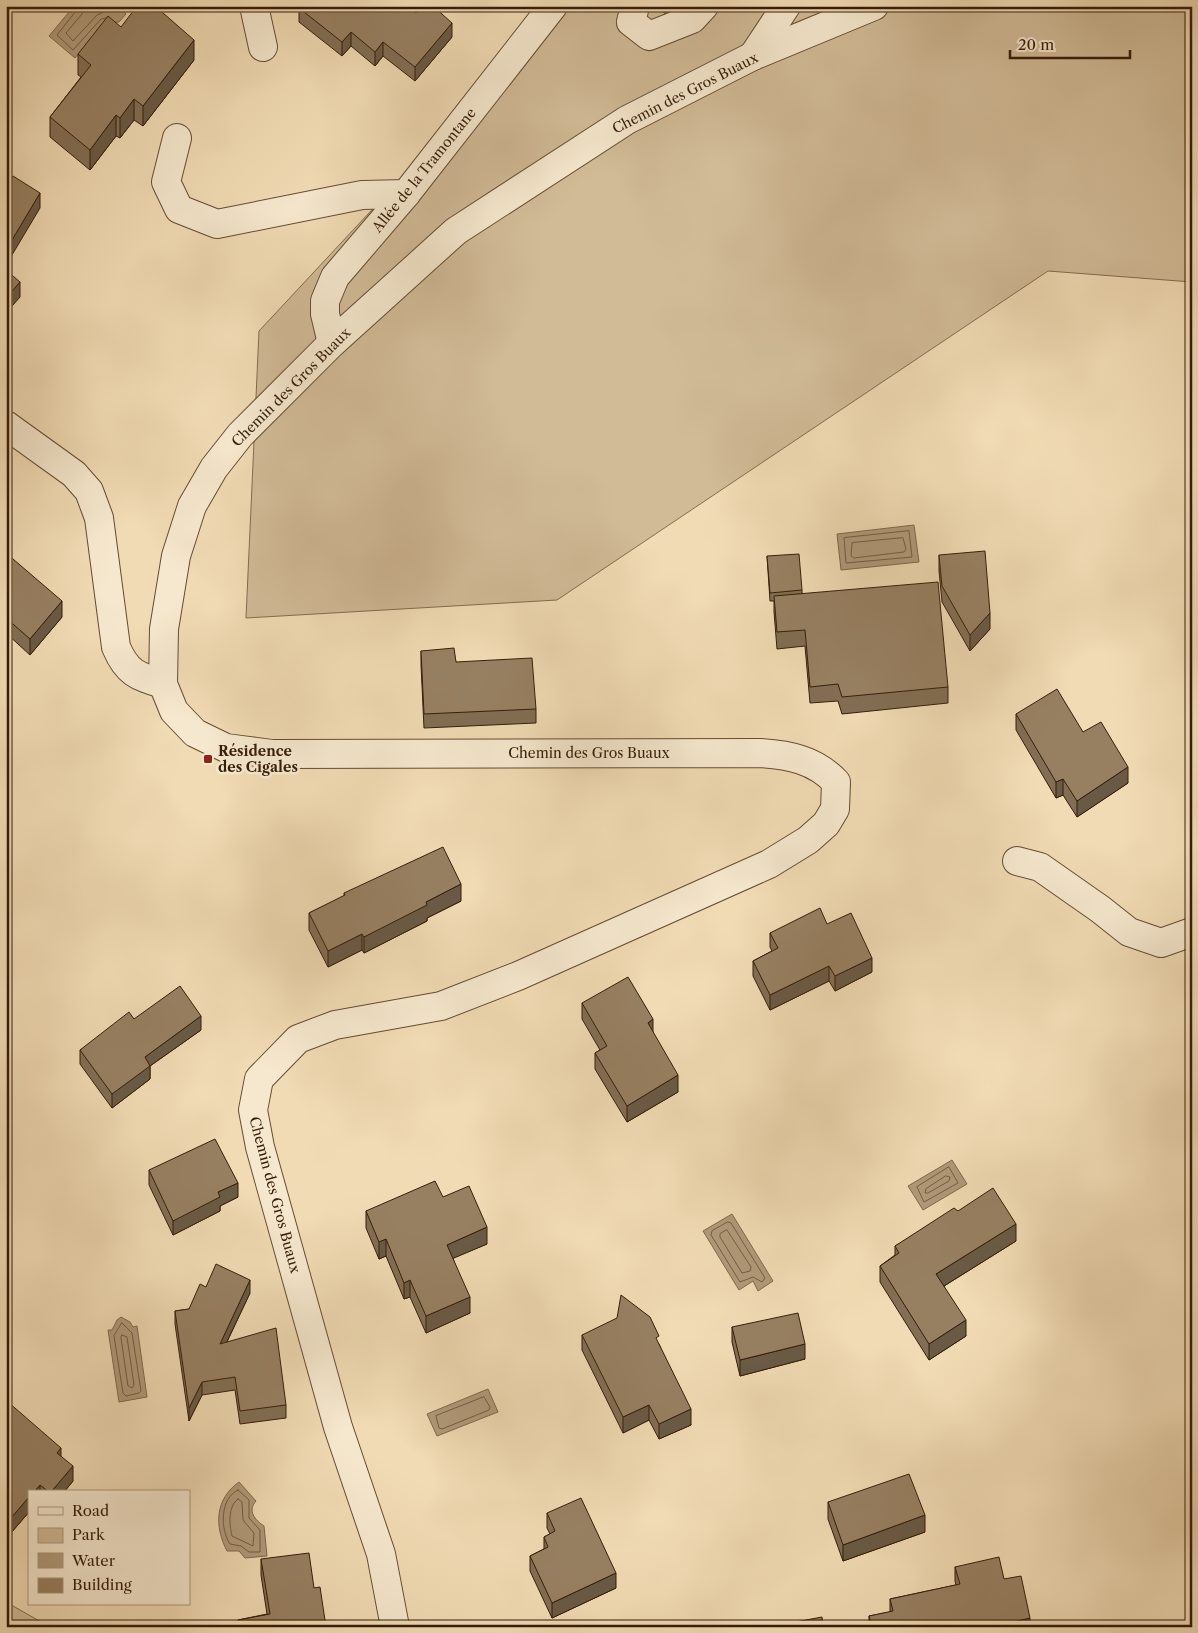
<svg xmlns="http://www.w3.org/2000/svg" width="1198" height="1633" font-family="'Libre Caslon Text',serif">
<rect width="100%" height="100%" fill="#f1dbb4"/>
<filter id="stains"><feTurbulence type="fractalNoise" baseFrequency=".004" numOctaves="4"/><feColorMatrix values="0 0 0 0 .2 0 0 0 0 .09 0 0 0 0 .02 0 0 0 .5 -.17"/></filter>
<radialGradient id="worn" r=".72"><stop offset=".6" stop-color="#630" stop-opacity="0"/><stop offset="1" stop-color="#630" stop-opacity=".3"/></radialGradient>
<g fill="#d1bb97" stroke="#836c50">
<path d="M570 6H1192V282L1048 271 557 600 246 618 259 331 505 67Z"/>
<path d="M6 1602 50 1627H6Z"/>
</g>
<g fill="#b19a7a" stroke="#7f684d">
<path d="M74 6H116L126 14 119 22 105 23 75 58 49 36Z"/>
<path d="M914 525 919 562 841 570 837 534Z"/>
<path d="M952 1160 967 1184 923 1210 908 1186Z"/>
<path d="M732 1214 773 1281 758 1291 753 1281 739 1290 703 1231Z"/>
<path d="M121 1317 130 1322 133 1327 137 1326 147 1397 119 1402 108 1330H112L117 1320Z"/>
<path d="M488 1389 498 1412 437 1436 427 1414Z"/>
<path d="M239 1482 256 1501C247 1511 255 1520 264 1526L267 1556 245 1558 239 1551H227C214 1526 215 1499 239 1482Z"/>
</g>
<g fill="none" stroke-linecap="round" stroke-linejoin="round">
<g stroke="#735c42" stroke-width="1">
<path d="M77 6 76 11 57 35 73 50 101 19 106 18"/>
<path d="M83 6 82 14 66 33 73 41 97 15 106 11 107 6"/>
<path d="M909 531 912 557 846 563 844 538Z"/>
<path d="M903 538 906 549 904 552 854 558 851 556 852 543Z"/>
<path d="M949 1167 958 1183 924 1202 917 1187Z"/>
<path d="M946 1176 950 1177 949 1181 928 1193H925L926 1189Z"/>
<path d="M728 1222 731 1223 765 1278 762 1282 753 1277 740 1282 711 1235 712 1231Z"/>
<path d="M727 1230 751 1267 750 1271 742 1273 720 1237V1234Z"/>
<path d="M122 1323 132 1333 141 1391 139 1393 126 1396 123 1393 114 1336Z"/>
<path d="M122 1335 127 1337 134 1385 132 1388 128 1386 121 1338Z"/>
<path d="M484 1397 490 1407 489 1410 442 1429 439 1428 436 1416Z"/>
<path d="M238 1490 249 1500V1518L260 1530V1552H249L241 1546 230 1544C220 1529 220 1498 238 1490Z"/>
<path d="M238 1499 242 1502 243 1520 254 1533 253 1546 232 1536C229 1524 228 1506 238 1499Z"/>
</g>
<defs>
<g id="minor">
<path d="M254 6 263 47"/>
<path d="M635 6 631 22 649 36 692 19 704 6"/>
<path d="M753 56 786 6"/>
<path d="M177 138 166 182 179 209 217 224 362 195 406 194"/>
<path d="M332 343 325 314V301L335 277 406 194 553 6"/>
<path d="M6 425 74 474 89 491 99 518 116 647C127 673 137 676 163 684"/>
<path d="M1017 861 1040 867 1100 909 1129 932 1161 943 1192 932"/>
<path d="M395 1627 381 1554 338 1427 260 1147 253 1110 259 1079 298 1039 335 1025 441 1006 518 976 769 864 808 840 826 824 835 809 836 782C815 760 790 755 760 753L272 754 226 748 195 733 174 711 163 684 164 629 176 556 192 506 214 468 240 435 332 343 456 231 627 120 753 56 874 6"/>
</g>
</defs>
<use href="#minor" stroke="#644c34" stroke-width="30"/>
<use href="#minor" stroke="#f6e8ce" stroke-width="28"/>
</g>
<g fill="#826e54" stroke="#351d0a">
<path d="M658 6H682L664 13Z"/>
<path d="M299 8 416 13 452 37 415 81 383 56 375 66 351 46 342 56 299 22Z"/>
<path d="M121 27 194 60 143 126 134 120 120 138 116 136 90 170 50 137V117L81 77 78 75V54Z"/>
<path d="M6 553 62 617 30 655 6 633Z"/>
<path d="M939 555 990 629 970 651 942 602 939 571Z"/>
<path d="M767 556 802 590V593L948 687V703L842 714 838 701 810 703 805 646 777 649 774 612V601H770Z"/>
<path d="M421 651 456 662 536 709V723L424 728 421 665Z"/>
<path d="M1016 714 1083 732 1128 783 1077 817 1063 795 1056 798 1016 730Z"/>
<path d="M344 893 461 901 427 918V921L364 953 362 950 328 967 309 930V913L344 896Z"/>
<path d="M827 924 872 972 835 991 829 981 770 1010 753 976V961L772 951 770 947V933Z"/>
<path d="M582 1003 653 1033 678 1092 627 1122 595 1069V1053L600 1050 582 1019Z"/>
<path d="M134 1019 201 1030 150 1066V1079L112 1108 80 1064V1050Z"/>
<path d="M149 1170 238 1197 220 1206V1211L173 1235 149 1185Z"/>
<path d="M443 1197 487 1244 453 1258 470 1313 426 1333 410 1297 404 1299 386 1256 379 1259 366 1228V1211Z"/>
<path d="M958 1211 1016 1241 944 1286 966 1336 929 1360 880 1282V1266L895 1255V1246Z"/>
<path d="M206 1287 250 1293 227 1342 286 1405V1418L240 1424 235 1390 202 1395 189 1421 175 1324V1311L189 1309Z"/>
<path d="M732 1327 805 1359 740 1376 732 1342Z"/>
<path d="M582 1335 659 1344 691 1425 659 1439 649 1420 623 1433 582 1350Z"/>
<path d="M6 1404 61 1456 73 1481 64 1492H29V1512L11 1533 6 1529Z"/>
<path d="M828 1502 925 1532 843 1561 828 1519Z"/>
<path d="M547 1513 616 1588 552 1618 530 1571V1556L544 1549V1537L550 1534 547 1528Z"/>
<path d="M261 1559 314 1588 326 1627H238V1620L267 1614 261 1575Z"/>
<path d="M955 1567 1004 1579 1030 1627H869V1616L890 1612V1599L956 1585 955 1581Z"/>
</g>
<g fill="#6a5a45" stroke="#351d0a">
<path d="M664 6H682L664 13Z"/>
<path d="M452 23V37L415 81V67Z"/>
<path d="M351 32V46L342 56V42Z"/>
<path d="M194 40V60L143 126V106Z"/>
<path d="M383 42V56L375 66V52Z"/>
<path d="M134 99V120L120 138V118Z"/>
<path d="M116 115V136L90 170V150Z"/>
<path d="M40 193V208L6 265V250Z"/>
<path d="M20 282V297L6 313V298Z"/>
<path d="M62 601V617L30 655V639Z"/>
<path d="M990 613V629L970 651V635Z"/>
<path d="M1128 767V783L1077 817V801Z"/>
<path d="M1063 779V795L1056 798V782Z"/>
<path d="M461 884V901L427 918V921L364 953V937L426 902Z"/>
<path d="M362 934V950L328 967V951Z"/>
<path d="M872 958V972L835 991V976Z"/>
<path d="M829 966V981L770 1010V995Z"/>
<path d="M201 1016V1030L150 1066V1079L112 1108V1094L145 1057Z"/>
<path d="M653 1019V1036L648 1023Z"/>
<path d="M678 1075V1092L627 1122V1106Z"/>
<path d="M238 1183V1197L220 1206V1211L173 1235V1221L218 1192Z"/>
<path d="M1016 1224V1241L936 1291V1274Z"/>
<path d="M487 1227V1244L447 1261V1245Z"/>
<path d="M386 1239V1256L379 1259V1242Z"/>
<path d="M250 1280V1293L220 1356V1344Z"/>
<path d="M410 1280V1297L404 1299V1283Z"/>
<path d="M470 1297V1313L426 1333V1316Z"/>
<path d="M966 1320V1336L929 1360V1344Z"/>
<path d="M805 1344V1359L740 1376V1360Z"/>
<path d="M202 1382V1395L189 1421V1408Z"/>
<path d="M649 1405V1420L623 1433V1417Z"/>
<path d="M691 1409V1425L659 1439V1424Z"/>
<path d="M61 1448V1463L57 1453Z"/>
<path d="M73 1466V1481L64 1492H51Z"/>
<path d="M40 1485V1492H34Z"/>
<path d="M29 1497V1512L11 1533V1518Z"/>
<path d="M925 1515V1532L843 1561V1545Z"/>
<path d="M616 1573V1588L552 1618V1603Z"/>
<path d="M1030 1618V1627H1013V1622Z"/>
</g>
<g fill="#978062" stroke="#351d0a">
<path d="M137 6H155L194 40 143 106 134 99 120 118 116 115 90 150 50 117 91 65 78 54 108 16 121 27Z"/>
<path d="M300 6H408L416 13 422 6H433L452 23 415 67 383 42 375 52 351 32 342 42 299 8Z"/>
<path d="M13 176 40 193 6 250V187Z"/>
<path d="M6 270 20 282 6 298Z"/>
<path d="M985 551 990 613 970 635 942 586 939 555Z"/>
<path d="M6 553 62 601 30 639 6 618Z"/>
<path d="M799 554 802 590 770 593 767 556Z"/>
<path d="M938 582 948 687 842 697 838 684 810 687 805 630 777 632 774 596Z"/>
<path d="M454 648 456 662 532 658 536 709 424 714 421 651Z"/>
<path d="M1057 689 1083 732 1101 722 1128 767 1077 801 1063 779 1056 782 1016 714Z"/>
<path d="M443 847 461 884 426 902 427 905 364 937 362 934 328 951 309 913 345 895 344 893Z"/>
<path d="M820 908 827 924 851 913 872 958 835 976 829 966 770 995 753 961 778 948 770 933Z"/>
<path d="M628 977 653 1019 648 1023 678 1075 627 1106 595 1053 607 1046 582 1003Z"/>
<path d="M180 986 201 1016 145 1057 150 1066 112 1094 80 1050 129 1012 134 1019Z"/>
<path d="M215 1139 238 1183 218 1192 220 1197 173 1221 149 1170Z"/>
<path d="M435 1181 443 1197 469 1186 487 1227 447 1245 470 1297 426 1316 410 1280 404 1283 386 1239 379 1242 366 1211Z"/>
<path d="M993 1188 1016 1224 936 1274 966 1320 929 1344 880 1266 899 1253 895 1246 954 1208 958 1211Z"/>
<path d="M216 1264 250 1280 220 1344 276 1328 286 1405 240 1411 235 1377 202 1382 189 1408 175 1311 189 1309 200 1284 206 1287Z"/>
<path d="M621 1295 650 1317 659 1336 656 1338 691 1409 659 1424 649 1405 623 1417 582 1335 617 1318Z"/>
<path d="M798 1313 805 1344 740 1360 732 1327Z"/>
<path d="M8 1402 61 1448 57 1453 73 1466 51 1492H49L40 1485 34 1492H29V1497L11 1518 6 1514V1404Z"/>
<path d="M909 1474 925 1515 843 1545 828 1502Z"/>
<path d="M581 1498 616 1573 552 1603 530 1556 548 1547 544 1537 555 1531 547 1513Z"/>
<path d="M309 1553 314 1588 320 1587 326 1627H239L238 1620 270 1614 261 1559Z"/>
<path d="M999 1557 1004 1579 1021 1576 1030 1618 1013 1622 1015 1627H872L869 1616 893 1611 890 1599 960 1584 955 1567Z"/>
<path d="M822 1617 823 1627H791L790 1623Z"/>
</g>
<rect fill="#8f2418" stroke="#f6e8ce" stroke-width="2" x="203" y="754" width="10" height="10" rx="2.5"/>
<g text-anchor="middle" stroke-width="5" stroke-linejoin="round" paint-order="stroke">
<g font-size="14" fill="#351d0a" stroke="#f6e8ce">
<text transform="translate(685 93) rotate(-27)" y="5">Chemin des Gros Buaux</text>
<text transform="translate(424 170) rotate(-51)" y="5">Allée de la Tramontane</text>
<text transform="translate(291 387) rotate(-45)" y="5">Chemin des Gros Buaux</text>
<text x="589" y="758">Chemin des Gros Buaux</text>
<text transform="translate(275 1195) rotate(75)" y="5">Chemin des Gros Buaux</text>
</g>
<g font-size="14" font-weight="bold" fill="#351d0a" stroke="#f6e8ce" text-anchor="start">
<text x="218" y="756">Résidence<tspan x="218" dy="16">des Cigales</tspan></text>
</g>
</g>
<rect width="1198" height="1633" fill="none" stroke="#f1dbb4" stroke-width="25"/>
<rect x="8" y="8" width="1183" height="1618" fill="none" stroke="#351d0a" stroke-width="2.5"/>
<rect x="12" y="12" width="1173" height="1608" fill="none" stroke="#351d0a"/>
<rect x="28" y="1490" width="162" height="115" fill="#f6e8ce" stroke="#a99780"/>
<rect x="38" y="1507" width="25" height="8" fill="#f6e8ce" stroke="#a99780"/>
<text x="72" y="1516" font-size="15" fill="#351d0a">Road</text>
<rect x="38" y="1528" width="25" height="15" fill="#d1bb97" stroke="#a99780"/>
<text x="72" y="1540" font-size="15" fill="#351d0a">Park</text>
<rect x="38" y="1553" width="25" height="15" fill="#b19a7a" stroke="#a99780"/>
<text x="72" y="1566" font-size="15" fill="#351d0a">Water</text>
<rect x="38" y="1578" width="25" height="15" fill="#978062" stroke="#a99780"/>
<text x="72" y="1590" font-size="15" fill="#351d0a">Building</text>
<path d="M1010 50v8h120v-8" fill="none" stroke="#351d0a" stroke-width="2.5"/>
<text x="1018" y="50" font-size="15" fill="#351d0a" stroke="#f6e8ce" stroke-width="4" paint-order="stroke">20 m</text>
<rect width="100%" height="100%" filter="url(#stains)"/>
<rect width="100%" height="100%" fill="url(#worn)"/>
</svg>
